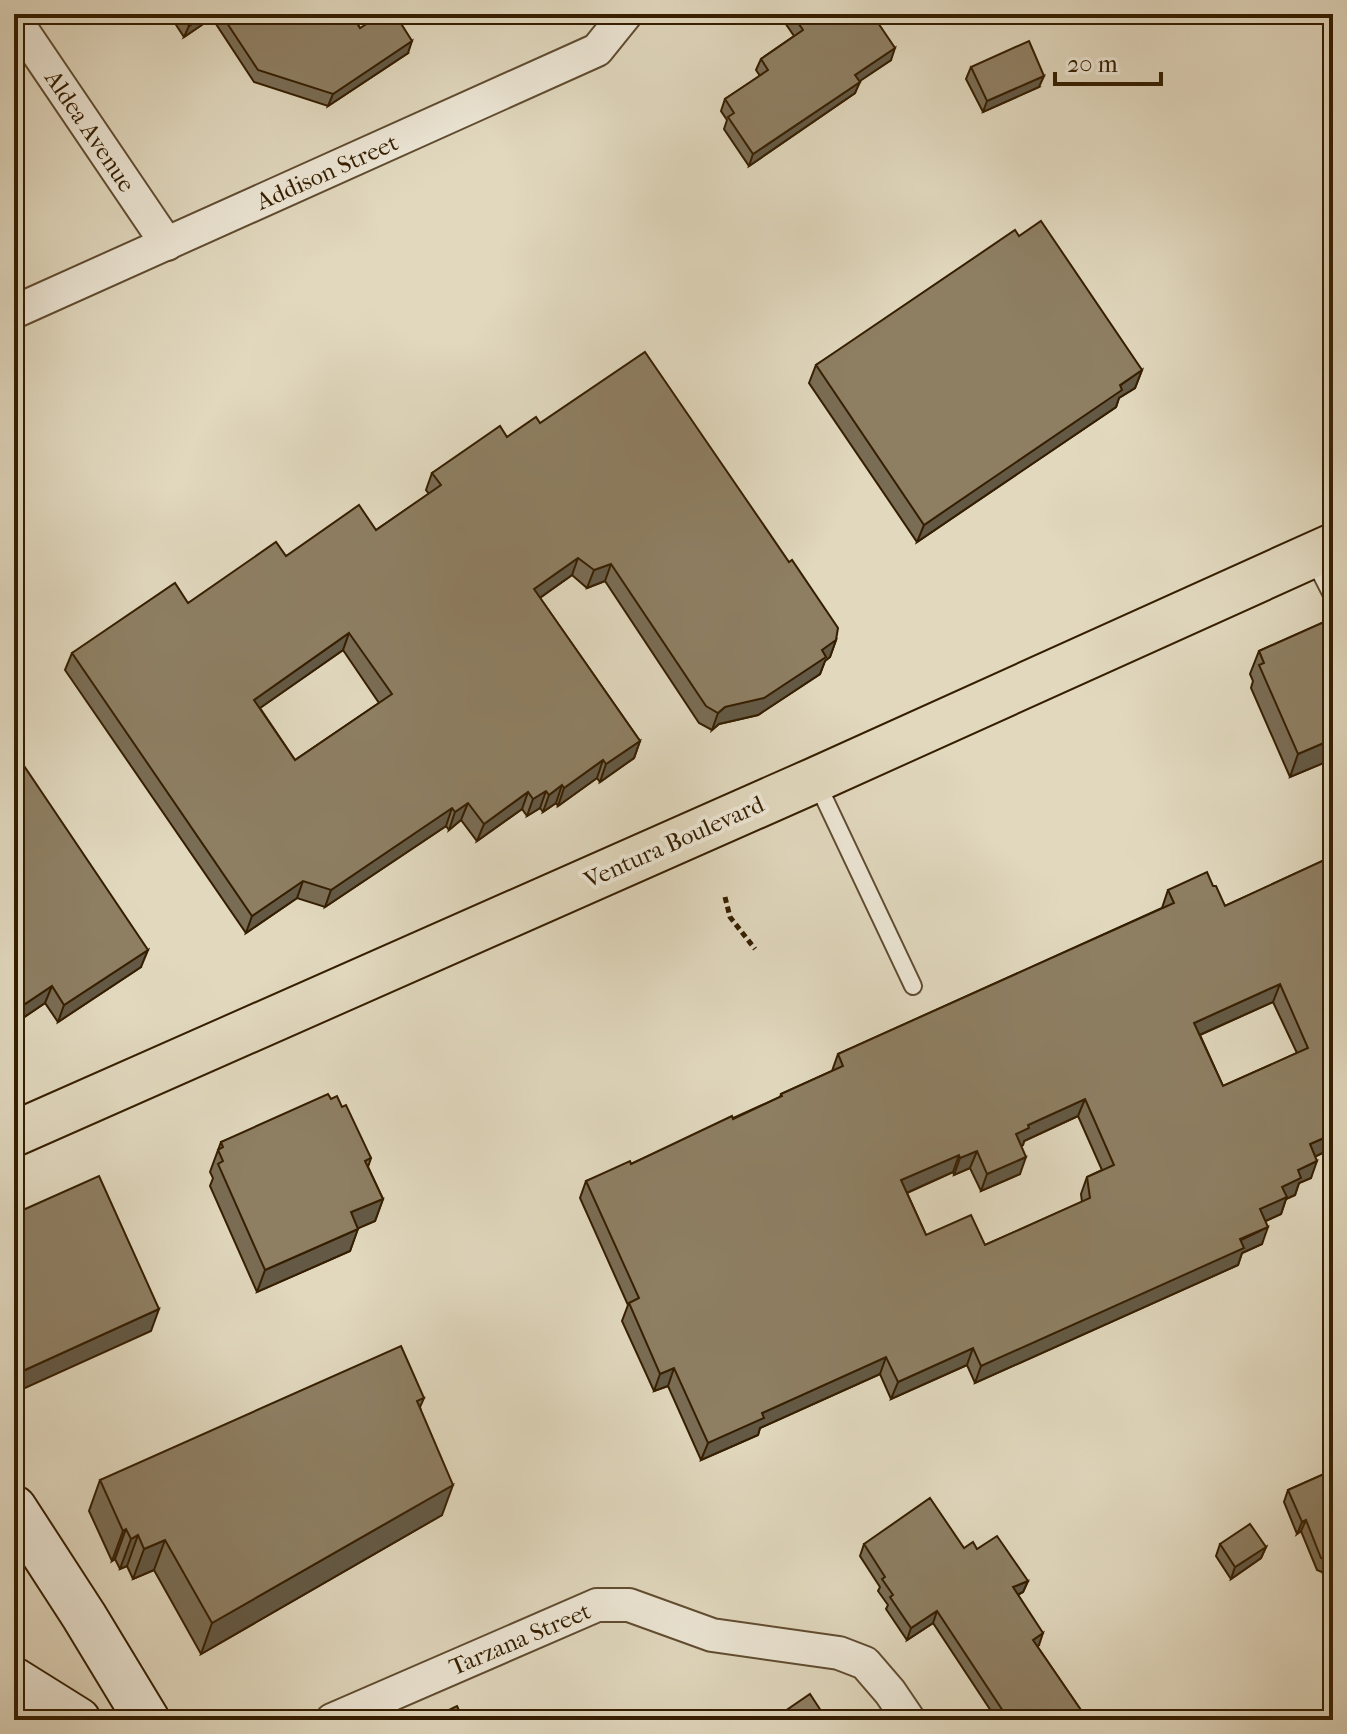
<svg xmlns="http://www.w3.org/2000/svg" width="1347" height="1734" font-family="'IM FELL French Canon',serif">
<rect width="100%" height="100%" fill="#e1d8be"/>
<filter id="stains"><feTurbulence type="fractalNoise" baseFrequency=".0025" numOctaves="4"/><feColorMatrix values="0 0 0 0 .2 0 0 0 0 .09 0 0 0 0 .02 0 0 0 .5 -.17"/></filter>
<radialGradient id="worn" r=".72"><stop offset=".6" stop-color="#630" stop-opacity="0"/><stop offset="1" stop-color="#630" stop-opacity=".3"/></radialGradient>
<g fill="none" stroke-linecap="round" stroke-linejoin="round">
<defs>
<g id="lane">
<path d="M1312 556 1333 597"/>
<path d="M816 781 913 986"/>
</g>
<g id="street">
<path d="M14 18 167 244"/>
<path d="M14 312 597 50 626 14"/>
<path d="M332 1720 597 1605H629L712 1635 839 1653 865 1663 890 1692 909 1720"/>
</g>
<g id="secondary">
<path d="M14 1508 84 1616 147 1720"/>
<path d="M14 1680 78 1720"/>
</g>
<path id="primary" d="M14 1134 815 780 1333 546"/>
</defs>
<use href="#lane" stroke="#604c30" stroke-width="20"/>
<use href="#street" stroke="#604c30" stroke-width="36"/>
<use href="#secondary" stroke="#351e00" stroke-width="48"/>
<use href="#primary" stroke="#351e00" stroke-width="48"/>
<path stroke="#351e00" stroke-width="5" stroke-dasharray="6 4" stroke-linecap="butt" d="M725 897 730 917 755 949"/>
<use href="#lane" stroke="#ece6d5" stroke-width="16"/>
<use href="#street" stroke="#ece6d5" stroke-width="32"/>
<use href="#secondary" stroke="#ece6d5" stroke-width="44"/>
<use href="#primary" stroke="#e1d8be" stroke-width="44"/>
</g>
<g fill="#7a6d55" stroke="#351e00" stroke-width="2" fill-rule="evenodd">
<path d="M169 14H351L360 28 408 53 328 106 254 82 212 18 184 37Z"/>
<path d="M779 14H872L891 60 859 81 855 93 749 166 724 129 727 120 721 111 725 99 760 76 756 70 761 59 794 36Z"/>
<path d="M971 67 1039 87 983 112 966 79Z"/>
<path d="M1019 236 1142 370 1135 388 1119 398 1116 407 917 542 809 383 816 365Z"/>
<path d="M1333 300V328L1327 315Z"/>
<path d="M540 423 836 640 830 657 825 661 820 674 758 715 719 724 712 730 699 723 605 581 587 588 572 575 540 598 640 741 634 758 600 782 597 778 558 806 556 803 543 812 540 808 527 816 522 809 477 841 461 820 449 830 446 826 325 907 297 898 246 933 65 670 72 653 188 603 286 556 376 530 429 494 426 490 432 473 507 437ZM343 650 379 703 295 760 260 708Z"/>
<path d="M1333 618V759L1290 777 1251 688 1253 681 1250 674 1259 651Z"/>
<path d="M14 751 141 967 58 1022 45 1003 14 1024Z"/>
<path d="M1333 856V1148L1315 1156 1311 1178 1299 1183 1295 1195 1286 1199 1281 1214 1266 1221 1262 1244 1242 1253 1238 1265 975 1383 967 1365 891 1399 880 1374 760 1428 758 1435 701 1460 668 1386 654 1391 622 1321 628 1305 580 1198 586 1181 631 1164 780 1097 781 1094 832 1071 838 1054 1162 908 1168 890 1213 886 1225 906ZM1273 1002 1297 1053 1223 1086 1200 1035ZM1078 1116 1102 1170 1087 1177 1081 1194 1082 1202 985 1245 926 1235 907 1193 953 1172 954 1175 970 1168 981 1191 1020 1174 1021 1146 1023 1145 1024 1141Z"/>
<path d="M331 1099 342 1107 371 1158 368 1167 383 1199 375 1221 358 1228 350 1251 257 1292 210 1186 213 1178 210 1172 221 1142Z"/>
<path d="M424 1398 420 1407 442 1515 201 1654 154 1570 133 1579 127 1566 120 1569 115 1559 112 1561 89 1511 100 1480Z"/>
<path d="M1333 1470V1576L1326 1579 1322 1572 1317 1570 1301 1531 1297 1534 1284 1502 1288 1490Z"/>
<path d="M864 1544 977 1549 1028 1581 1023 1592 1018 1595 1039 1645 1037 1646 1085 1716 1083 1720H997L933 1623 907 1640 886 1609 888 1605 878 1591 880 1587 860 1556Z"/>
<path d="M1220 1544 1266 1547 1261 1558 1231 1579 1216 1556Z"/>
</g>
<g fill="#635945" stroke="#351e00" stroke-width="2">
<path d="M205 14H213L212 18 184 37 189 26Z"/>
<path d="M412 41 408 53 328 106 333 94Z"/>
<path d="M895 48 891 60 851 87 855 75Z"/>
<path d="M1044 76 1039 87 983 112 987 101Z"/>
<path d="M860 82 855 93 749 166 753 154Z"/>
<path d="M1142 370 1135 388 1119 398 1116 407 917 542 924 525Z"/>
<path d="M578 558 572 575 528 606 534 589Z"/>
<path d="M611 564 605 581 587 588 594 570Z"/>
<path d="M349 633 343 650 247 717 254 700Z"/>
<path d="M836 640 830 657 825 661 820 674 758 715 719 724 712 730 718 713 725 707Z"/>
<path d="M1333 739V759L1290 777 1298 754Z"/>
<path d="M640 741 634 758 600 782 606 764Z"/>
<path d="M603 760 597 778 558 806 564 788Z"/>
<path d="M562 785 556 803 543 812 549 795Z"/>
<path d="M546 791 540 808 527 816 533 799Z"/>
<path d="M528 792 522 809 477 841 484 824Z"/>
<path d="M468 803 461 820 449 830 455 812Z"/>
<path d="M452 808 446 826 325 907 331 890Z"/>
<path d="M303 881 297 898 246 933 252 916Z"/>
<path d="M148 950 141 967 58 1022 64 1005Z"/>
<path d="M1280 984 1273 1002 1188 1040 1194 1023Z"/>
<path d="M52 986 45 1003 14 1024V1016L16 1010Z"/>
<path d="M1085 1099 1078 1116 1024 1141 1023 1145 1009 1151 1016 1134 1028 1125Z"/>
<path d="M1333 1134V1148L1304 1162 1310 1144Z"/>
<path d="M977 1151 970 1168 954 1175 960 1158Z"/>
<path d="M959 1155 953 1172 895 1198 901 1180Z"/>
<path d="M1026 1157 1020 1174 981 1191 987 1174Z"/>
<path d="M1317 1161 1311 1178 1299 1183 1295 1195 1286 1199 1281 1214 1254 1226 1260 1209 1298 1170Z"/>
<path d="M383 1199 375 1221 343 1235 351 1212Z"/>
<path d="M1268 1227 1262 1244 1242 1253 1238 1265 975 1383 981 1366Z"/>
<path d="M358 1229 350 1251 257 1292 265 1270Z"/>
<path d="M159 1309 151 1331 14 1393V1375Z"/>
<path d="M973 1348 967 1365 891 1399 898 1382Z"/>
<path d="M886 1357 880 1374 760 1428 758 1435 701 1460 708 1443 762 1413Z"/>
<path d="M674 1368 668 1386 654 1391 660 1374Z"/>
<path d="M453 1485 442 1515 201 1654 212 1623Z"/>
<path d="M1306 1520 1301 1531 1297 1534 1302 1522Z"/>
<path d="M126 1529 115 1559 112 1561 123 1531Z"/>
<path d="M138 1535 127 1566 120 1569 131 1539Z"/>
<path d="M165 1540 154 1570 133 1579 144 1549Z"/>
<path d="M1266 1547 1261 1558 1231 1579 1235 1567Z"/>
<path d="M1333 1566V1576L1326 1579 1330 1567Z"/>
<path d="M1028 1581 1023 1592 1008 1599 1013 1587Z"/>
<path d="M937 1611 933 1623 907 1640 911 1628Z"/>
<path d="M1043 1633 1039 1645 1029 1651 1033 1640Z"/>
</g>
<g fill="#8e7f63" stroke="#351e00" stroke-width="2" fill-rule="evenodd">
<path d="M181 14H205L189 26Z"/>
<path d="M221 14H351L360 28 382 14H395L412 41 333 94 258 70Z"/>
<path d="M792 14H872L895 48 855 75 860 82 753 154 728 117 734 113 725 99 768 70 761 59 803 30Z"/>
<path d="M1029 41 1044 76 987 101 971 67Z"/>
<path d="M1041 221 1142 370 1120 385 1122 390 924 525 816 365 1015 230 1019 236Z"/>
<path d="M645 352 789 562 792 560 838 628 836 640 822 650 826 657 764 698 725 707 718 713 706 706 611 564 594 570 578 558 534 589 640 741 606 764 603 760 564 788 562 785 549 795 546 791 533 799 528 792 484 824 468 803 455 812 452 808 331 890 303 881 252 916 72 653 175 583 188 603 276 542 286 556 359 505 376 530 441 485 432 473 500 426 507 437 536 417 540 423ZM349 633 392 694 295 760 254 700Z"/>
<path d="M1333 618V739L1298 754 1259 665 1264 663 1259 651Z"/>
<path d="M14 751 148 950 64 1005 52 986 16 1010 14 1007Z"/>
<path d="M1333 856V1134L1310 1144 1317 1161 1298 1170 1301 1178 1282 1187 1287 1197 1260 1209 1268 1227 1240 1239 1244 1248 981 1366 973 1348 898 1382 886 1357 762 1413 764 1418 708 1443 674 1368 660 1374 629 1303 639 1298 586 1181 630 1161 631 1164 732 1116 733 1119 782 1096 781 1094 843 1066 838 1054 1174 903 1168 890 1207 872 1213 886H1216L1225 906ZM1280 984 1308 1048 1223 1086 1194 1023ZM1085 1099 1114 1165 1087 1177 1090 1198 985 1245 971 1215 926 1235 901 1180 959 1155 960 1158 977 1151 987 1174 1026 1157 1016 1134 1029 1128 1028 1125Z"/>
<path d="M328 1094 331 1099 337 1096 342 1107 346 1105 371 1158 365 1161 383 1199 351 1212 358 1229 265 1270 218 1164 223 1161 218 1150 223 1147 221 1142Z"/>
<path d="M99 1176 159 1309 14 1375V1214Z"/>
<path d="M401 1346 424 1398 417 1401 453 1485 212 1623 165 1540 144 1549 138 1535 131 1539 126 1529 123 1531 100 1480Z"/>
<path d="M1333 1470V1566L1330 1567 1327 1560 1321 1558 1306 1520 1302 1522 1288 1490Z"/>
<path d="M930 1498 964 1548 973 1542 977 1549 997 1536 1028 1581 1013 1587 1043 1633 1033 1640 1085 1716 1079 1720H1009L937 1611 911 1628 890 1597 893 1595 882 1579 885 1577 864 1544Z"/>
<path d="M1250 1524 1266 1547 1235 1567 1220 1544Z"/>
<path d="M810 1694 827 1720H772Z"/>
<path d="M457 1706 463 1720H428Z"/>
<path d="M1224 1710 1231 1720H1209Z"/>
</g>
<g text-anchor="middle" stroke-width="8" stroke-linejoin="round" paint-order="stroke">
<g font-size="24" fill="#351e00" stroke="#ece6d5">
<text transform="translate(90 131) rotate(56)" y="8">Aldea Avenue</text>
<text transform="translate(327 172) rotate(-24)" y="8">Addison Street</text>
<text transform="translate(674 842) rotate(-24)" y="8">Ventura Boulevard</text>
<text transform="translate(520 1639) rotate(-23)" y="8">Tarzana Street</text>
</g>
</g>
<rect width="1347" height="1734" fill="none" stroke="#e1d8be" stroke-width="48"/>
<rect x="16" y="16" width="1315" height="1702" fill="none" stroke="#351e00" stroke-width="4"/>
<rect x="24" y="24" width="1299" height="1686" fill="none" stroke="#351e00" stroke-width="2"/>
<path d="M1055 72v12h106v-12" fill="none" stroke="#351e00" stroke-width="4"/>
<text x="1067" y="72" font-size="24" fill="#351e00" stroke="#ece6d5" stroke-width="6" paint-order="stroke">20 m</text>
<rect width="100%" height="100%" filter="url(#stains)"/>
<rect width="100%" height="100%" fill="url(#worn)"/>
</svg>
